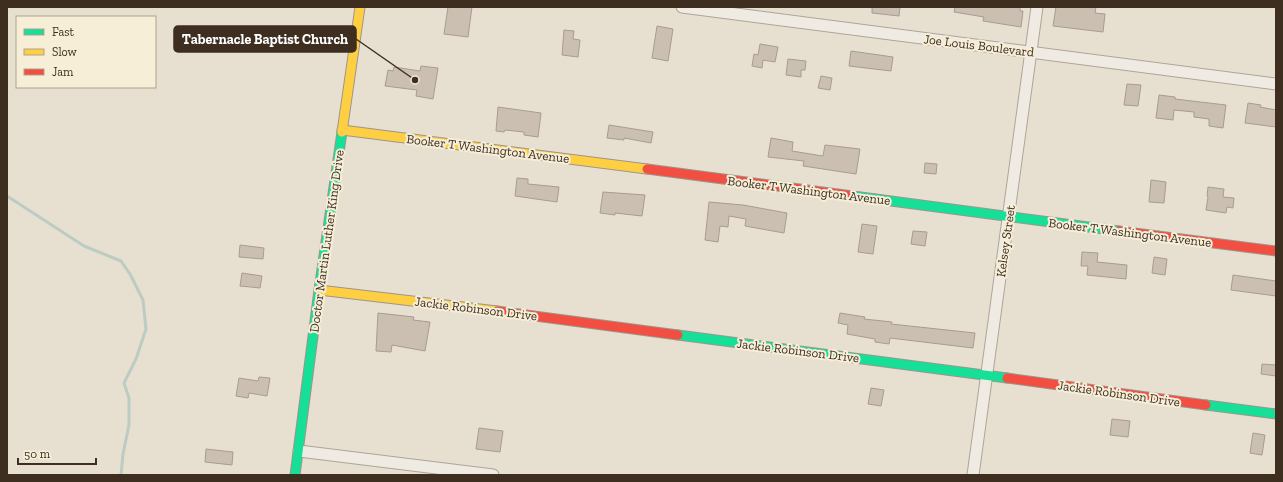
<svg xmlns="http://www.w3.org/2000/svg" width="1283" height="482" font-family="'Zilla Slab',serif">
<rect width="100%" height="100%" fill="#e7e0d1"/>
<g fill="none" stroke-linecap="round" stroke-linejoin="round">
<path stroke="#bcccc2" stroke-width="3" d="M7 196 84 246 121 261 130 274 143 300 146 329 136 359 124 383 129 398V425L123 454 121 475"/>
</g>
<g fill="#cbbfb2" stroke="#a89c90">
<path d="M448 7H472L468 37 444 34Z"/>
<path d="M872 7H900L899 16 872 13Z"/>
<path d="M955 7H1020V11H1023L1021 27 983 21 984 17 954 12Z"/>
<path d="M1056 7H1096L1095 13 1105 14 1103 32 1053 26Z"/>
<path d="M657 26 673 29 668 61 652 58Z"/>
<path d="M564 30 574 31 573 39 580 40 578 57 562 55Z"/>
<path d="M760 44 778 47 775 62 763 60 762 68 752 66 754 54 758 55Z"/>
<path d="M851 51 893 57 891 71 849 66Z"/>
<path d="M788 59 806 61 805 70H801V77L786 75Z"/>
<path d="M421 66 438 68 433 99 416 96 417 90 385 86 388 70 393 71 394 67 420 71Z"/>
<path d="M821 76 832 78 830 90 818 88Z"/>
<path d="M1127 84 1141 85 1138 106 1124 105Z"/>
<path d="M1159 95 1175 97V99L1226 105 1223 128 1209 126V119L1194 117V112L1174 110 1173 120 1156 118Z"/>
<path d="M1248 103 1261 105 1260 107 1276 110V127L1245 123Z"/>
<path d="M498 107 541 113 538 137 524 135V132L505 130 504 132 496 131Z"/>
<path d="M609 125 653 132 651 143 624 138V140L607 138Z"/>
<path d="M771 138 793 142 792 151 823 156 825 145 860 149 856 174 803 166 804 161 768 157Z"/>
<path d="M925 163 937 164 936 174 924 173Z"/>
<path d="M517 178 528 179V184L559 187 557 202 515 196Z"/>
<path d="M1151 180 1166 182 1164 203 1149 202Z"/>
<path d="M1208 187 1224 189 1223 197 1234 198 1233 208 1227 207 1226 213 1206 210 1208 197 1207 196Z"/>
<path d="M603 192 645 195 642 216 615 213V215L600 213Z"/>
<path d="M709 202 743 205 787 213 784 233 745 226 746 219 729 216 728 227 720 226 718 242 705 240Z"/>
<path d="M862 224 877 226 873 254 858 252Z"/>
<path d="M913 231 927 232 925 246 911 244Z"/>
<path d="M240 245 264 248 263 259 239 257Z"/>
<path d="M1082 252 1098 253 1097 262 1127 265 1126 279 1087 275 1088 266H1081Z"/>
<path d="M1154 257 1167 259 1165 275 1152 273Z"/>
<path d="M242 273 262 276 260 288 240 286Z"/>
<path d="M1233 275 1276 281V296L1231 290Z"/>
<path d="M378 313 414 317 413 320 430 322 425 351 392 345 391 352 376 351Z"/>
<path d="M840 313 865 317 864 319 892 322 891 324 975 333 973 348 890 338 889 344 875 342V339L847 334 848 325 838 323Z"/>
<path d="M1262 364 1276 365V376L1261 374Z"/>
<path d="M259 377 270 378 267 396 249 393 248 398 236 396 239 378 258 381Z"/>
<path d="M871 388 884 390 881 406 868 404Z"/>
<path d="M1112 419 1130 421 1128 437 1110 435Z"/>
<path d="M479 428 503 431 500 452 476 449Z"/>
<path d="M1253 433 1265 435 1262 455 1250 453Z"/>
<path d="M206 449 233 452 232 465 205 462Z"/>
</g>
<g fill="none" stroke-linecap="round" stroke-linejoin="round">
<defs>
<g id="street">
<path d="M682 7 1276 84"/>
<path d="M299 451 493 475"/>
<path d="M973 475 1037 7"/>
</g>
<g id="fast">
<path d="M853 196 1119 231"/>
<path d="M678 335 1007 378"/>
<path d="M1206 405 1276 414"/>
<path d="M295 475 319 290 342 132"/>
</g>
<g id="slow">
<path d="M342 130 647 169"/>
<path d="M342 132 360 7"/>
<path d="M319 290 497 311"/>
</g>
<g id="jam">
<path d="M647 169 853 196"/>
<path d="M1119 231 1276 251"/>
<path d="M497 311 678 335"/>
<path d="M1007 378 1206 405"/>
</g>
</defs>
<use href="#street" stroke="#ada599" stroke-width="13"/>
<use href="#fast" stroke="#9c958a" stroke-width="11"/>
<use href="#slow" stroke="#9c958a" stroke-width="11"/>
<use href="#jam" stroke="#9c958a" stroke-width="11"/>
<use href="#street" stroke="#efebe3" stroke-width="11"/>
<use href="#fast" stroke="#16e098" stroke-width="9"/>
<use href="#slow" stroke="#ffcf43" stroke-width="9"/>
<use href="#jam" stroke="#f24e42" stroke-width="9"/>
</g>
<g text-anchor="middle" stroke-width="4" stroke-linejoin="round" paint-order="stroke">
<g font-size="13" fill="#3d2e20" stroke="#f7eed8">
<text transform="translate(979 45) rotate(7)" y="5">Joe Louis Boulevard</text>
<text transform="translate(488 148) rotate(7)" y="5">Booker T Washington Avenue</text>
<text transform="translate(809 190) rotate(7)" y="5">Booker T Washington Avenue</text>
<text transform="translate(1130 232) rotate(7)" y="5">Booker T Washington Avenue</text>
<text transform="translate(326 241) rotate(-82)" y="5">Doctor Martin Luther King Drive</text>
<text transform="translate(1005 241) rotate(-82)" y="5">Kelsey Street</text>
<text transform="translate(476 308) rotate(7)" y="5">Jackie Robinson Drive</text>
<text transform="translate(798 350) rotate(7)" y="5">Jackie Robinson Drive</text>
<text transform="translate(1119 393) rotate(8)" y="5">Jackie Robinson Drive</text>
</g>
</g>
<path fill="none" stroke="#3d2e20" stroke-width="1.5" d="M415 80L356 39"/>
<circle fill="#3d2e20" stroke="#f7eed8" stroke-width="1.5" cx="415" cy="80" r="4"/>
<rect fill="#3d2e20" stroke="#3d2e20" stroke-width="1.5" x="174" y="26" width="182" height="26" rx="4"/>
<g font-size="14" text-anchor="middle" font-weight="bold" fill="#fff">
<text x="265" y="44">Tabernacle Baptist Church</text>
</g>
<rect width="1283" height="482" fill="none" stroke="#3d2e20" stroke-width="16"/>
<rect x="16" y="16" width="140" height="72" fill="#f7eed8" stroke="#ada18e"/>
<rect x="24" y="29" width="20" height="6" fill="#16e098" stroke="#ada18e"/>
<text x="52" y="36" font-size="12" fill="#3d2e20">Fast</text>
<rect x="24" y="49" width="20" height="6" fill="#ffcf43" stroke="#ada18e"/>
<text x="52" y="56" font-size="12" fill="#3d2e20">Slow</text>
<rect x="24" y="69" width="20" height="6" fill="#f24e42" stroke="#ada18e"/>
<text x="52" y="76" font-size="12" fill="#3d2e20">Jam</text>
<path d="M18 458v6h78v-6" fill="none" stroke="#3d2e20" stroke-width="2"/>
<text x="24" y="458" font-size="12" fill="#3d2e20" stroke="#f7eed8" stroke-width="3" paint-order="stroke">50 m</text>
</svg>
